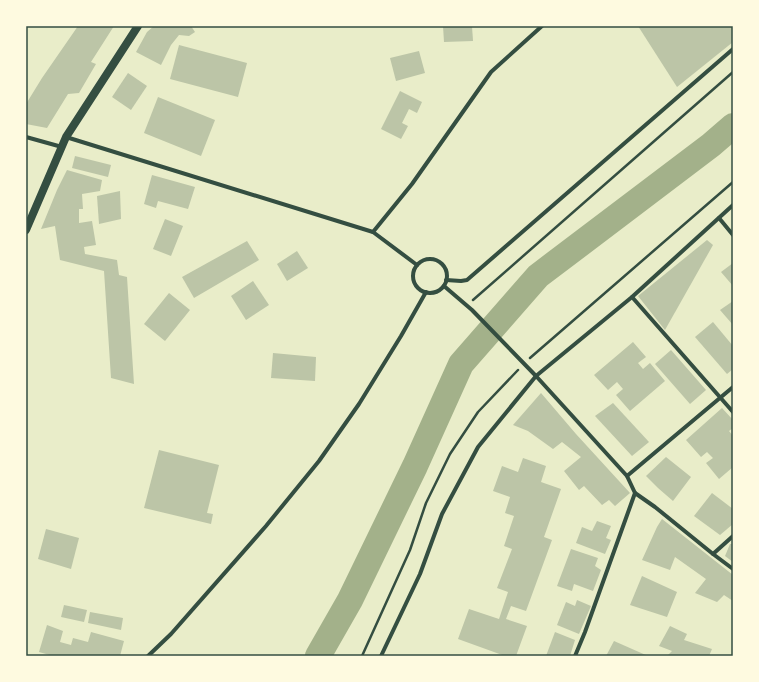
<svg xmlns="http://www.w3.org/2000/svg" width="759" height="682" font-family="Helvetica,sans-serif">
<rect width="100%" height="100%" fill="#e9edc9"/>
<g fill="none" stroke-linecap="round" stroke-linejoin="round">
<path stroke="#a3b18a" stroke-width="26" d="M318 656 350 600 415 466 461 364 538 276 711 145 733 126"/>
</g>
<g fill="#bcc5a7">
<path d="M78 26H114L91 62 96 64 79 93 68 94 47 128 26 124V104L42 78Z"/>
<path d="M154 26H191L195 32 189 36 179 35 171 45 161 65 136 52 147 32Z"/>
<path d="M443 26H472L473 41 444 42Z"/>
<path d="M638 26H733V42L677 87Z"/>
<path d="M179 45 247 63 238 97 170 79Z"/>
<path d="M419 51 425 73 396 81 390 58Z"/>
<path d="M128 73 147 86 131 110 112 97Z"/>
<path d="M400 91 422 102 417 113 409 109 402 123 408 126 401 139 381 129Z"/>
<path d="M158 97 215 120 201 156 144 133Z"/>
<path d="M75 156 111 165 108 177 72 168Z"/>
<path d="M67 170 102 180 100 191 82 194 83 209H79V223L92 221 96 245 84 247 85 254 117 260 119 275 127 277 134 384 111 378 104 271 60 260 55 226 41 229 57 190Z"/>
<path d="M152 175 195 187 188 209 158 201 156 208 144 204Z"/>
<path d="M120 191 121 219 99 224 97 196Z"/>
<path d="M165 219 183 226 171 256 153 249Z"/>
<path d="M707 240 713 245 665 330 638 296Z"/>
<path d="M247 241 259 260 194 298 182 277Z"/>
<path d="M297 251 308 268 287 281 277 264Z"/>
<path d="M733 263V286L721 272Z"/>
<path d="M253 281 269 305 246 320 231 296Z"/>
<path d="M169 293 190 310 165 341 144 324Z"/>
<path d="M733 301V325L720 310Z"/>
<path d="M713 322 733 346V369L727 374 695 337Z"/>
<path d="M633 342 646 357 638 363 643 369 650 363 665 381 630 411 616 395 623 389 617 382 608 390 594 375Z"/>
<path d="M671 350 706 390 690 404 655 364Z"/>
<path d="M273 353 316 357 315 381 271 378Z"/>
<path d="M541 393 576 434 630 493 615 506 609 500 602 505 584 486 579 490 564 471 581 457 562 442 553 449 528 431 513 425Z"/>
<path d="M613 403 649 442 632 456 595 416Z"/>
<path d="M722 408 733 420V428L729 431 733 436V467L719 479 706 463 713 458 707 452 701 457 686 440Z"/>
<path d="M159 450 219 465 207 513 213 514 211 524 144 508Z"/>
<path d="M666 457 691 477 673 501 658 488 646 476Z"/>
<path d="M523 458 546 466 541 482 561 489 544 537 552 540 526 611 511 606 506 619 527 626 516 656H505L458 639 469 609 499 619 508 592 497 588 512 549 504 546 514 516 505 513 510 497 493 491 502 466 518 472Z"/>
<path d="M712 493 733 509V524L720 535 694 516Z"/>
<path d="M662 519 733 575V601L724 595 717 602 695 593 706 579 675 557 670 570 642 560 657 527Z"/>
<path d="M597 521 611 526 606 538 611 540 605 554 576 543 582 527 592 531Z"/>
<path d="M46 529 79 538 71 569 38 559Z"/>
<path d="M730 544H733V562L725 556Z"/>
<path d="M571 549 598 558 595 566 601 570 593 591 574 584 572 591 557 586Z"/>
<path d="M642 576 677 592 667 617 630 605Z"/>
<path d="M577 600 591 606 579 634 557 625 566 602 575 606Z"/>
<path d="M64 605 87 610 84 622 61 617Z"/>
<path d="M90 612 123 618 121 630 88 623Z"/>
<path d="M47 625 63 631 60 642 71 645 73 638 88 642 91 632 124 641 120 656H53L39 652Z"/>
<path d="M670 626 687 634 684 640 712 649 709 656H667L672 651 659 646Z"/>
<path d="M555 632 575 640 570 656H546Z"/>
<path d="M614 641 648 656H606Z"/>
</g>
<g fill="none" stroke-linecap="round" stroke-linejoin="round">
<g stroke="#344e41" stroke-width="2.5">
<path d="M473 300 733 72"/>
<path d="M530 358 733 182"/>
<path d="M362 656 410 550 426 503 450 454 478 412 518 370"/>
</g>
<g stroke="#344e41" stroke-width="4">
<path d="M26 137 62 147"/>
<path d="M66 137 373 232 417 265"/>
<path d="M719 218 733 235"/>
<path d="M373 232 412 184 491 72 542 26"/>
<circle cx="430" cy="276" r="17"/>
<path d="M446 280 461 281 467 280 733 49"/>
<path d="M444 286 472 310 536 376 627 476 635 493 655 507 713 554 733 569"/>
<path d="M632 297 733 412"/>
<path d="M627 476 733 387"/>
<path d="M713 554 733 536"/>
<path d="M148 656 171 634 266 526 319 461 359 404 401 336 426 292"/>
<path d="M381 656 420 574 442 514 478 447 536 376 632 297 733 205"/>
<path d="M575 656 585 632 635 493"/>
</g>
<path stroke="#344e41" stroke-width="8" d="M26 230 66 137 138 26"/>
</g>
<rect width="759" height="682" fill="none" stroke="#fefae0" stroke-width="54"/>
<rect x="27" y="27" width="705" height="628" fill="none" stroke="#344e41" stroke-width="1.5"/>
</svg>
